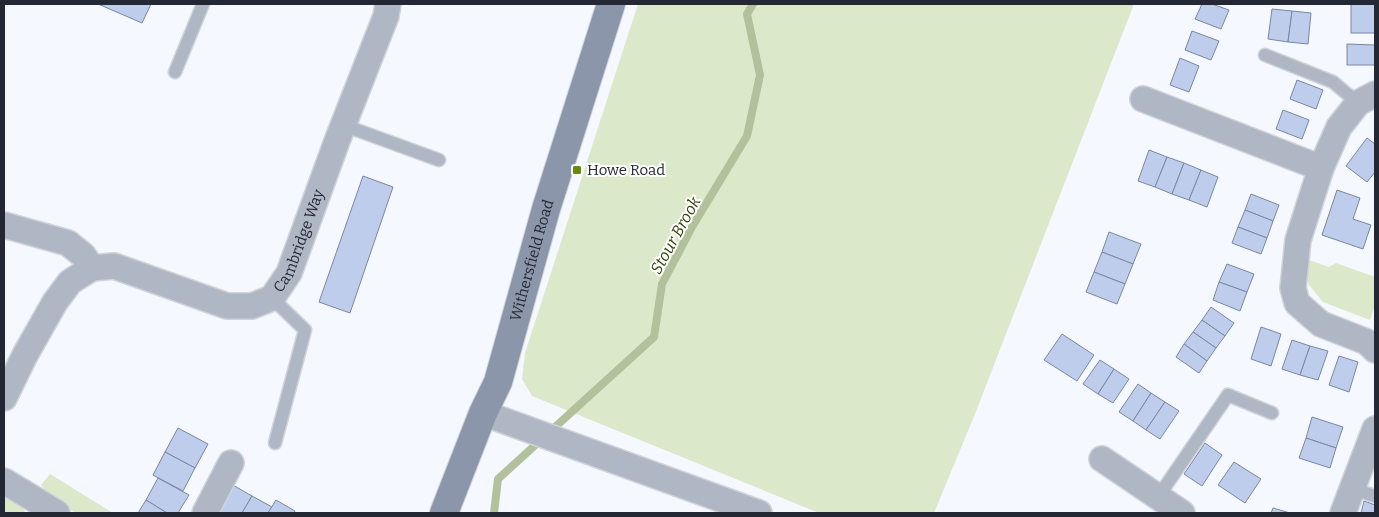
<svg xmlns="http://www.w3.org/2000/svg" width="1379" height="517" font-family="Bitter,serif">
<rect width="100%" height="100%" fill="#f5f8ff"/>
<g fill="#dce8ca">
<path d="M638 4H1134L975 414 934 513H819L532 396 522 379 525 353Z"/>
<path d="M1309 260 1329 267 1336 263 1375 277V306L1370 320 1323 302 1309 285 1305 271Z"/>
<path d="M50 474 113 513H76L53 500 41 485Z"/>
<path d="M4 491 16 499 26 513H4Z"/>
</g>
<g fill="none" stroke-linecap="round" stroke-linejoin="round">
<path stroke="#b2c09c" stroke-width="8" d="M494 513 498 479 654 337 662 284 692 227 747 136 760 75 747 14 753 4"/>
</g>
<g fill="#bfcdec" stroke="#7987a3">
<path d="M98 4H151L142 23Z"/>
<path d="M1202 4H1212L1229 10 1221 29 1195 19Z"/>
<rect x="1351" y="4" width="24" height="29"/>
<path d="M1272 9 1292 11 1288 42 1268 39Z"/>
<path d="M1292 11 1311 13 1308 44 1288 42Z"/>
<path d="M1192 31 1219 41 1211 60 1185 50Z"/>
<path d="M1347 44 1375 45V65H1347Z"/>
<path d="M1180 58 1199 66 1189 92 1170 85Z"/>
<path d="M1297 80 1323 90 1316 109 1290 99Z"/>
<path d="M1283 110 1309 120 1302 139 1276 129Z"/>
<path d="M1367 138 1375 144V172L1367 182 1346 166Z"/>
<path d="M1149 150 1167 157 1155 187 1138 181Z"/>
<path d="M1167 157 1184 163 1172 194 1155 187Z"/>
<path d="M1184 163 1201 170 1189 200 1172 194Z"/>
<path d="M1201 170 1218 177 1207 207 1189 200Z"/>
<path d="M363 176 393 187 350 313 319 302Z"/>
<path d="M1337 190 1360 198 1353 219 1371 225 1363 249 1322 235Z"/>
<path d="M1251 194 1279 205 1273 221 1245 210Z"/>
<path d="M1245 210 1273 221 1267 238 1238 227Z"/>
<path d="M1238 227 1267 238 1261 254 1232 243Z"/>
<path d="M1109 232 1141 244 1133 264 1102 252Z"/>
<path d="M1102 252 1133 264 1125 284 1094 272Z"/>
<path d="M1227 264 1254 274 1247 292 1219 282Z"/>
<path d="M1094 272 1125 284 1117 304 1086 292Z"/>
<path d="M1219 282 1247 292 1240 311 1213 300Z"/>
<path d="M1211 307 1234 323 1225 336 1202 320Z"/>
<path d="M1202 320 1225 336 1216 348 1193 332Z"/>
<path d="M1261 327 1281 334 1271 366 1251 359Z"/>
<path d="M1193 332 1216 348 1207 361 1184 344Z"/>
<path d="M1062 334 1094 355 1077 381 1044 360Z"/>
<path d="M1292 340 1310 346 1300 375 1282 369Z"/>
<path d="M1184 344 1207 361 1199 373 1176 357Z"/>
<path d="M1310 346 1328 351 1318 380 1300 375Z"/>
<path d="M1339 356 1358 362 1349 392 1329 385Z"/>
<path d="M1100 360 1114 369 1098 394 1083 384Z"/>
<path d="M1114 369 1129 379 1113 403 1098 394Z"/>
<path d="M1138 384 1151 393 1133 421 1119 412Z"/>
<path d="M1151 393 1165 402 1146 430 1133 421Z"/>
<path d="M1165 402 1179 411 1160 439 1146 430Z"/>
<path d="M1312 417 1343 427 1336 448 1306 438Z"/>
<path d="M178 428 208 444 195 468 165 452Z"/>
<path d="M1306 438 1336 448 1330 468 1299 458Z"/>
<path d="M1205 443 1222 455 1202 486 1184 474Z"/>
<path d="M165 452 195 468 183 491 153 475Z"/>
<path d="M1234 462 1261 479 1245 503 1218 485Z"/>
<path d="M158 478 189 495 178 513H167L146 500Z"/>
<path d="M231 484 252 496 242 513H214Z"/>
<path d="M252 496 272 507 268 513H242Z"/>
<path d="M146 500 167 513H138Z"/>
<path d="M276 500 295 511 294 513H268Z"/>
<path d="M1364 501 1375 505V513H1361Z"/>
<path d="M1273 508 1290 513H1271Z"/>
</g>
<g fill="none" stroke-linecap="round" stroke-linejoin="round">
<defs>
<g id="lane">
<path d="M1265 55 1333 82 1358 103"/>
<path d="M175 72 203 4"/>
<path d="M343 125 439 160"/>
<path d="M272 298 305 330 275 443"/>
<path d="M1352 489 1375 496"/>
<path d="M1158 497 1228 395 1272 413"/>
</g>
<g id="street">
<path d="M1375 94 1358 103 1339 127 1321 168 1298 240 1293 288 1297 303 1321 324 1367 342 1375 350"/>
<path d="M1143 99 1321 168"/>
<path d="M4 225 68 243 83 255 92 268"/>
<path id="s1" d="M4 398 25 355 55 302 70 282 92 268 114 266 227 306H252L272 298 289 273 337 141 386 16 388 4"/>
<path d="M483 413 759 513"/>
<path d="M1102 459 1182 513"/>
<path d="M4 481 57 513"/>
<path d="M205 513 231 463"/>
<path d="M1343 513 1375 429"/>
</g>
<g id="secondary">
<path id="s2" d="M444 513 483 413 498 382 546 209 611 4"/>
</g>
</defs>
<use href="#lane" stroke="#cfd3da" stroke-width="15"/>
<use href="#street" stroke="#cfd3da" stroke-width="28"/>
<use href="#secondary" stroke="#cfd3da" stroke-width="30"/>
<use href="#lane" stroke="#afb6c4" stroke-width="12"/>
<use href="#street" stroke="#afb6c4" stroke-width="25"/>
<use href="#secondary" stroke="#8c96aa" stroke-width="28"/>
</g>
<rect fill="#688a0b" stroke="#fff" stroke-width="2" x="572" y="165" width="10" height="10" rx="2.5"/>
<g text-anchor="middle" stroke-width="4" stroke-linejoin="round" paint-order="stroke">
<g font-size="15" fill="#232834" stroke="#fff" text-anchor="start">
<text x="587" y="175">Howe Road</text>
</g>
<g font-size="15" fill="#232834" stroke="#fff">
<text dy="5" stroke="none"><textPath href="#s1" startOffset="412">Cambridge Way</textPath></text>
<text dy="5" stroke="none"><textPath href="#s2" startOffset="268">Withersfield Road</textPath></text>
</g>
<g font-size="16" font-style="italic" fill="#324309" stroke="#fff">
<text transform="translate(675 235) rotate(-61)" y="6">Stour Brook</text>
</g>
</g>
<rect width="1379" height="517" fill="none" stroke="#232834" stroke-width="10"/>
</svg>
